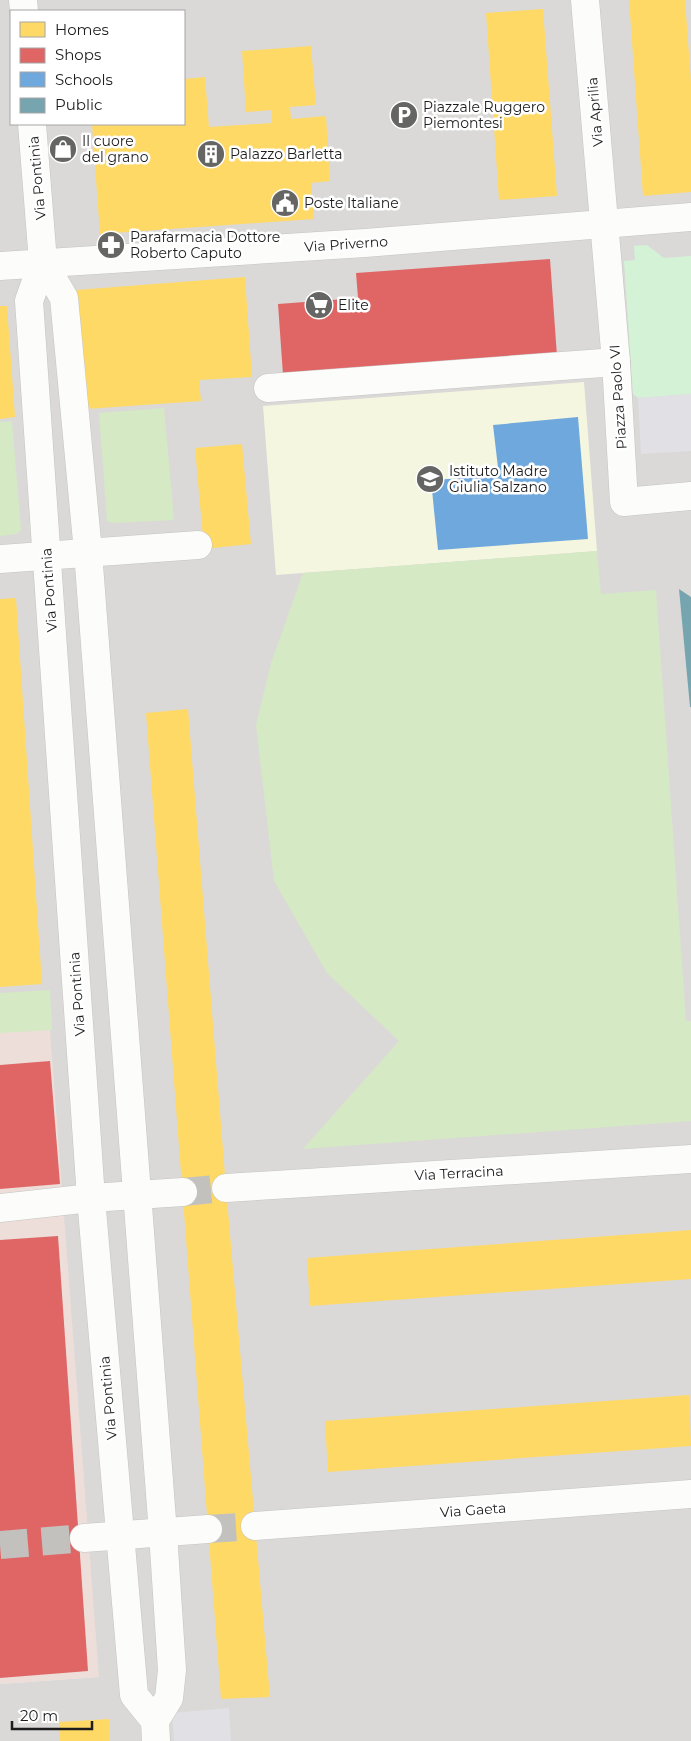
<svg xmlns="http://www.w3.org/2000/svg" width="691" height="1741" font-family="Montserrat,sans-serif">
<rect width="100%" height="100%" fill="#ebeae6"/>
<path fill="#dad9d7" fill-rule="evenodd" d="M0 0H691V1741H0V1684L98 1677 0 994ZM11 11H184V124H11Z"/>
<path fill="#eddeda" d="M47 991 99 1677 0 1684V994Z"/>
<path fill="#f4f6e0" d="M584 382 597 551 276 575 263 406Z"/>
<g fill="#d5e9c4">
<path d="M164 408 174 520 112 523 107 521 99 413Z"/>
<path d="M12 421 21 530 17 534 0 536V422Z"/>
<path d="M597 551 601 594 656 590 686 1021H691V1121L303 1149 399 1041 327 973 274 881 256 725 271 663 303 573Z"/>
<path d="M50 990 52 1030 0 1033V993Z"/>
</g>
<path fill="#d3f2d6" d="M647 245 664 258 691 256V394L638 398 633 394 624 261 635 260 634 246Z"/>
<g fill="#e1e0e5">
<path d="M691 394V451L641 454 638 398Z"/>
<path d="M229 1708 231 1741H174L172 1713Z"/>
</g>
<g fill="#ffd966">
<path d="M629 0H685L691 82V192L643 196Z"/>
<path d="M543 9 557 196 499 200 486 13Z"/>
<path d="M311 46 316 105 290 107 291 119 326 116 330 181 311 183 314 219 100 234 92 124H184V79L205 77 209 127 272 123V110L246 112 242 51Z"/>
<path d="M245 277 252 377 199 380 201 401 86 409 76 290Z"/>
<path d="M0 306H7L15 417 0 419Z"/>
<path d="M242 444 251 544 204 549 195 448Z"/>
<path d="M16 598 42 984 0 987V599Z"/>
<path d="M188 709 226 1188 270 1697 221 1699 146 713Z"/>
<path d="M691 1230V1279L310 1306 307 1258Z"/>
<path d="M689 1395 691 1446 328 1472 325 1421Z"/>
<path d="M109 1719 110 1741H60L59 1722Z"/>
</g>
<g fill="#e06666">
<path d="M550 259 557 356 283 375 278 304 358 298 356 273Z"/>
<path d="M50 1061 60 1184 0 1189V1065Z"/>
<path d="M58 1236 88 1671 0 1678V1240Z"/>
</g>
<path fill="#6fa8dc" d="M578 417 588 539 438 550 431 480 499 476 493 425Z"/>
<path fill="#76a5af" d="M679 589 691 597V707H690Z"/>
<g fill="none" stroke-linecap="round" stroke-linejoin="round">
<g stroke="#c2c1be" stroke-width="28" stroke-dasharray="28 14" stroke-linecap="butt">
<path d="M183 1192 226 1188"/>
<path d="M208 1529 255 1526"/>
<path d="M0 1545 84 1538"/>
</g>
<defs>
<g id="minor">
<path d="M23 0 24 11"/>
<path d="M585 0 616 362 624 502 691 496"/>
<path d="M32 124 43 262 29 301 91 1198 134 1695 155 1721"/>
<path d="M43 262 64 298 88 552 163 1533 172 1670 169 1698 155 1721 156 1741"/>
<path d="M0 266 365 243 691 217"/>
<path d="M268 388 616 362"/>
<path d="M0 559 198 545"/>
<path d="M226 1188 691 1159"/>
<path d="M0 1208 91 1198 183 1192"/>
<path d="M255 1526 691 1494"/>
<path d="M84 1538 208 1529"/>
</g>
</defs>
<use href="#minor" stroke="#c4c4c2" stroke-width="29"/>
<use href="#minor" stroke="#fcfcfb" stroke-width="28"/>
</g>
<defs>
<symbol id="parking-disc" viewBox="-11 -11 22 22"><circle r="9.5" fill="#656563" stroke="#fff"/><path d="M-3.5-5.5H1a3.5 3.5 0 0 1 0 7H-1V5.5H-3.5ZM-1-3.4V-.6H.8a1.4 1.4 0 0 0 0-2.8Z" fill="#fff"/></symbol>
<symbol id="shop-disc" viewBox="-11 -11 22 22"><circle r="9.5" fill="#656563" stroke="#fff"/><path d="M-5-2.5h2.3a2.7 3.5 0 0 1 5.4 0H5L5.5 6h-11ZM-1.5-2.5h3a1.5 2.3 0 0 0-3 0Z" fill="#fff"/></symbol>
<symbol id="building-disc" viewBox="-11 -11 22 22"><circle r="9.5" fill="#656563" stroke="#fff"/><path d="M-4-6H4V6H1V3H-1V6H-4ZM-2.5-4.3h1.7v1.8h-1.7ZM.8-4.3h1.7v1.8H.8ZM-2.5-1h1.7V.8h-1.7ZM.8-1h1.7V.8H.8Z" fill="#fff"/></symbol>
<symbol id="civic-disc" viewBox="-11 -11 22 22"><circle r="9.5" fill="#656563" stroke="#fff"/><path d="M-.6-6.5H3V-4.5H.6V-3L4-1V1h2V6H-6V1h2V-1L-.6-3ZM-1.2 2.5V6h2.4V2.5Z" fill="#fff"/></symbol>
<symbol id="pharmacy-disc" viewBox="-11 -11 22 22"><circle r="9.5" fill="#656563" stroke="#fff"/><path d="M-2-6h4v4h4v4h-4v4h-4v-4h-4v-4h4Z" fill="#fff"/></symbol>
<symbol id="supermarket-disc" viewBox="-11 -11 22 22"><circle r="9.5" fill="#656563" stroke="#fff"/><path d="M-6-5.5h2.5l.6 2H6L4.5 2H-2.5L-4.4-4H-6ZM-1.5 3.2a1.3 1.3 0 1 0 .1 0ZM3 3.2a1.3 1.3 0 1 0 .1 0Z" fill="#fff"/></symbol>
<symbol id="school-disc" viewBox="-11 -11 22 22"><circle r="9.5" fill="#656563" stroke="#fff"/><path d="M0-5L7-2L0 1L-7-2ZM-4 1L0 2.5L4 1V4Q0 6-4 4Z" fill="#fff"/></symbol>
</defs>
<g fill-rule="evenodd">
<use href="#parking-disc" x="388" y="99" width="32" height="32"/>
<use href="#shop-disc" x="47" y="133" width="32" height="32"/>
<use href="#building-disc" x="195" y="138" width="32" height="32"/>
<use href="#civic-disc" x="269" y="187" width="32" height="32"/>
<use href="#pharmacy-disc" x="95" y="229" width="32" height="32"/>
<use href="#supermarket-disc" x="303" y="289" width="32" height="32"/>
<use href="#school-disc" x="414" y="463" width="32" height="32"/>
</g>
<g text-anchor="middle" stroke-width="5" stroke-linejoin="round" paint-order="stroke">
<g font-size="14" fill="#1d1d1d" stroke="#fff" text-anchor="start">
<text x="423" y="112">Piazzale Ruggero<tspan x="423" dy="16">Piemontesi</tspan></text>
<text x="82" y="146">Il cuore<tspan x="82" dy="16">del grano</tspan></text>
<text x="230" y="159">Palazzo Barletta</text>
<text x="304" y="208">Poste Italiane</text>
<text x="130" y="242">Parafarmacia Dottore<tspan x="130" dy="16">Roberto Caputo</tspan></text>
<text x="338" y="310">Elite</text>
<text x="449" y="476">Istituto Madre<tspan x="449" dy="16">Giulia Salzano</tspan></text>
</g>
<g font-size="14" fill="#1d1d1d" stroke="#fff">
<text transform="translate(595 112) rotate(-95)" y="5">Via Aprilia</text>
<text transform="translate(37 178) rotate(-95)" y="5">Via Pontinia</text>
<text transform="translate(346 244) rotate(-4)" y="5">Via Priverno</text>
<text transform="translate(618 397) rotate(-94)" y="5">Piazza Paolo VI</text>
<text transform="translate(49 590) rotate(-94)" y="5">Via Pontinia</text>
<text transform="translate(77 994) rotate(-94)" y="5">Via Pontinia</text>
<text transform="translate(459 1173) rotate(-3)" y="5">Via Terracina</text>
<text transform="translate(108 1398) rotate(-95)" y="5">Via Pontinia</text>
<text transform="translate(473 1510) rotate(-4)" y="5">Via Gaeta</text>
</g>
</g>
<rect x="10" y="10" width="175" height="115" fill="#ffffff" stroke="#a5a5a5"/>
<rect x="20" y="22" width="25" height="15" fill="#ffd966" stroke="#a5a5a5"/>
<text x="55" y="35" font-size="15" fill="#1d1d1d">Homes</text>
<rect x="20" y="48" width="25" height="15" fill="#e06666" stroke="#a5a5a5"/>
<text x="55" y="60" font-size="15" fill="#1d1d1d">Shops</text>
<rect x="20" y="72" width="25" height="15" fill="#6fa8dc" stroke="#a5a5a5"/>
<text x="55" y="85" font-size="15" fill="#1d1d1d">Schools</text>
<rect x="20" y="98" width="25" height="15" fill="#76a5af" stroke="#a5a5a5"/>
<text x="55" y="110" font-size="15" fill="#1d1d1d">Public</text>
<path d="M12 1721v8h80v-8" fill="none" stroke="#1d1d1d" stroke-width="2.5"/>
<text x="20" y="1721" font-size="15" fill="#1d1d1d" stroke="#ffffff" stroke-width="4" paint-order="stroke">20 m</text>
</svg>
